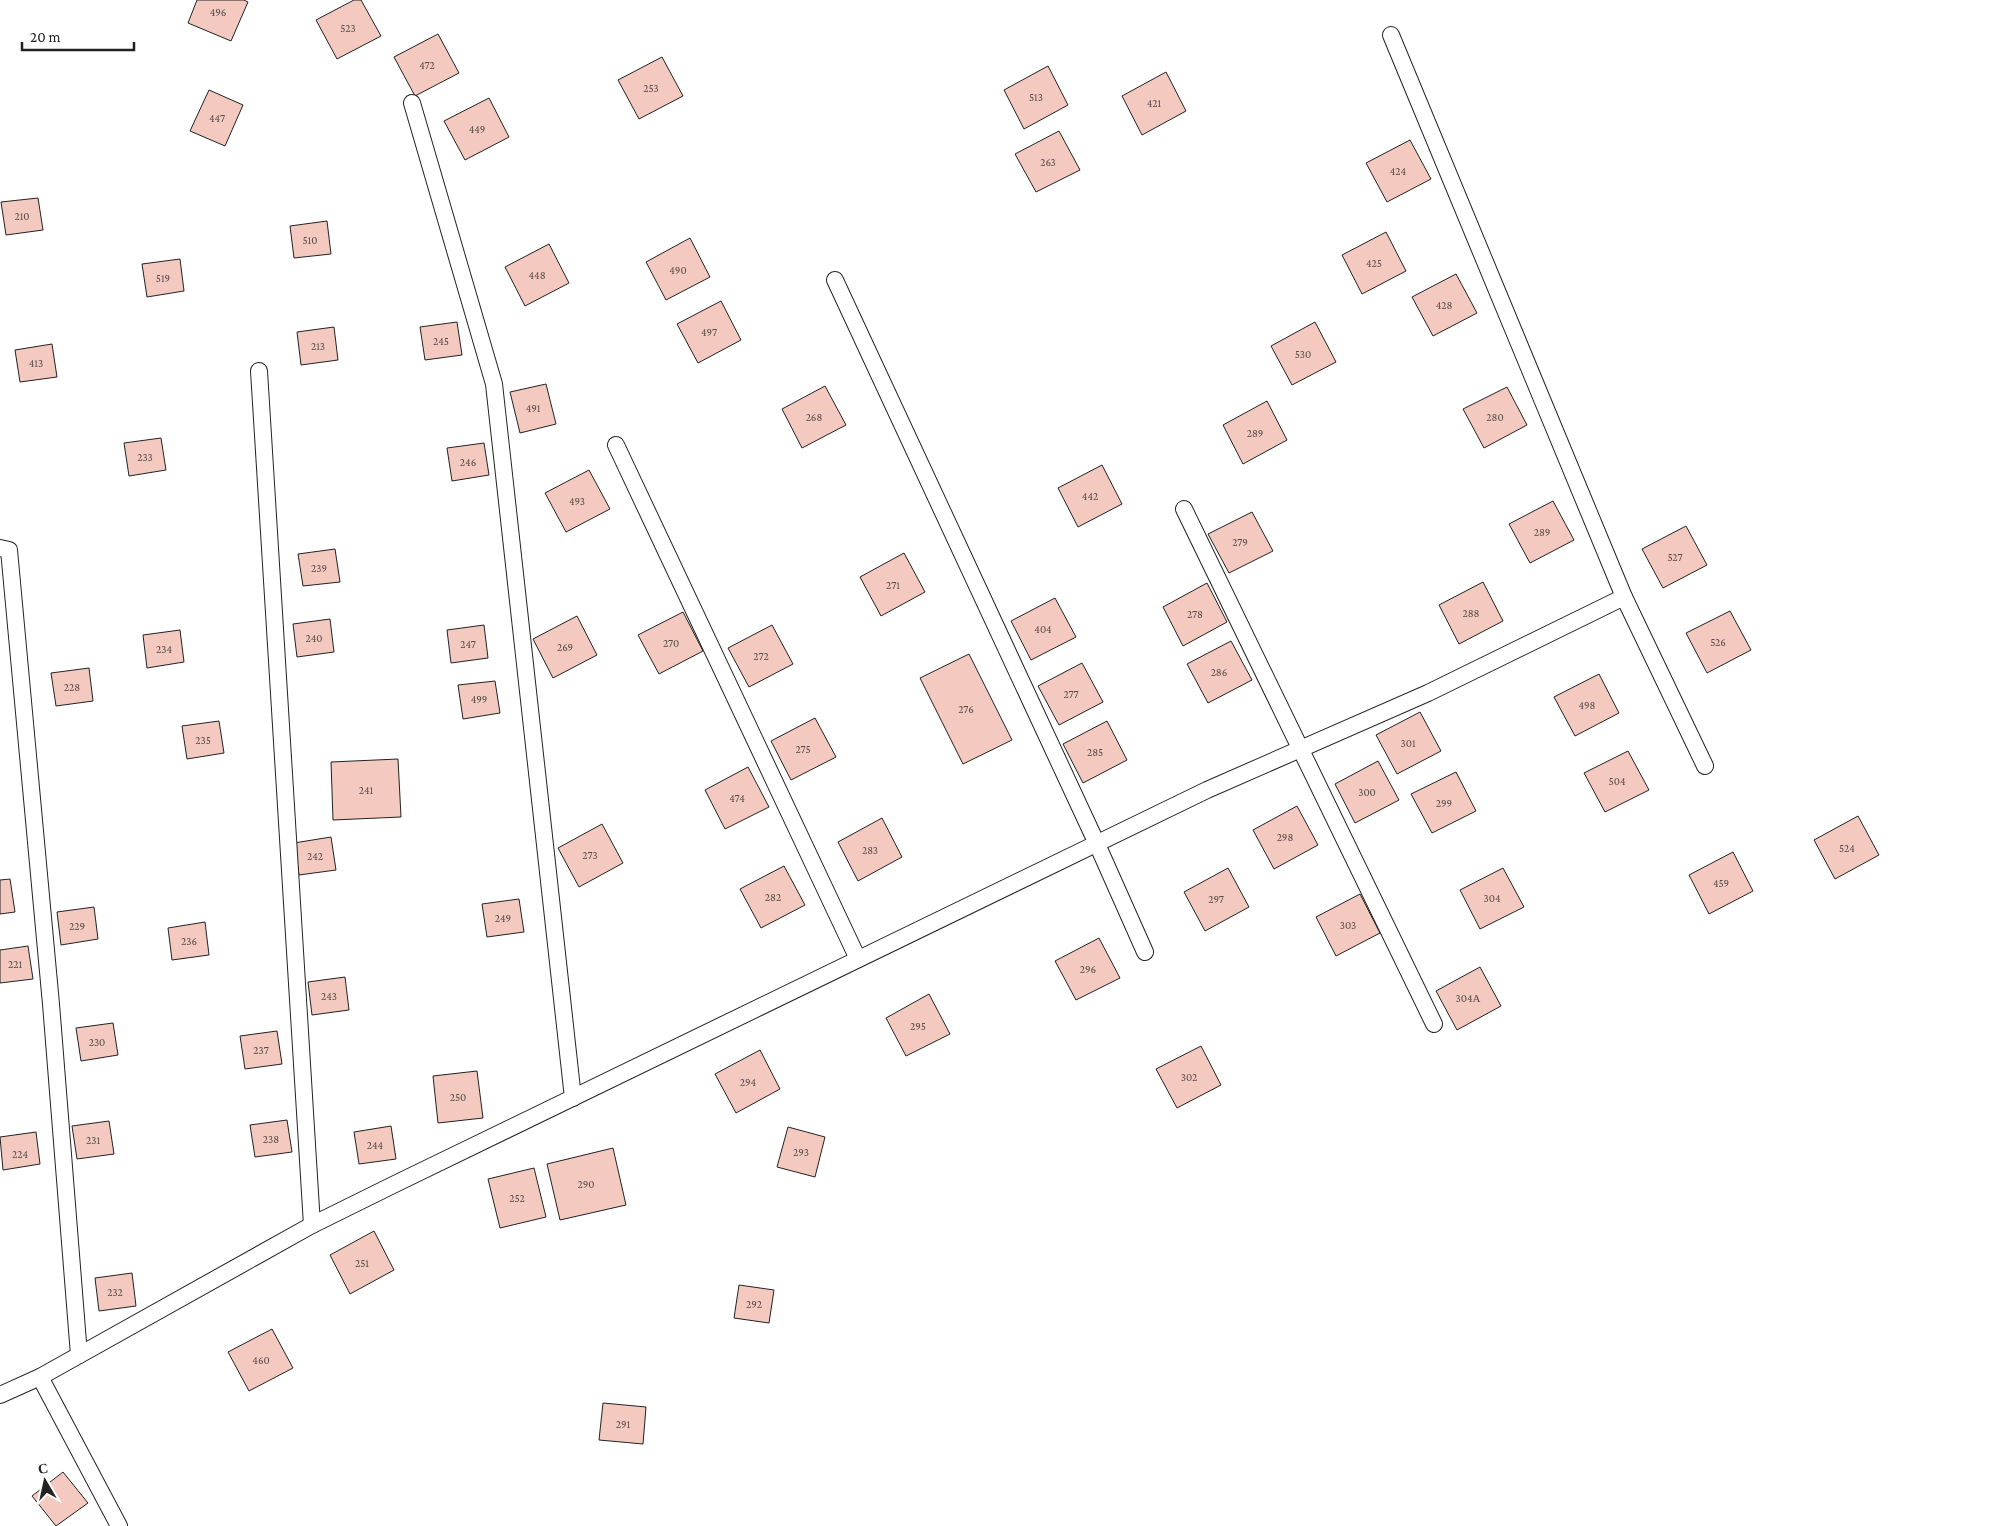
<svg xmlns="http://www.w3.org/2000/svg" width="2014" height="1526" font-family="'Crimson Pro',serif">
<rect width="100%" height="100%" fill="#fff"/>
<g fill="#f3c9c0" stroke="#222">
<path d="M197 0H244L248 2 231 41 188 23Z"/>
<path d="M354 0H361L381 36 337 59 316 20Z"/>
<path d="M438 34 459 73 415 96 394 57Z"/>
<path d="M662 57 683 96 639 119 618 80Z"/>
<path d="M1048 66 1068 105 1024 129 1004 90Z"/>
<path d="M1166 72 1186 111 1142 135 1122 96Z"/>
<path d="M209 90 243 105 225 146 190 131Z"/>
<path d="M489 98 509 137 465 160 444 121Z"/>
<path d="M1059 131 1080 170 1036 192 1015 154Z"/>
<path d="M1410 140 1431 179 1387 202 1366 163Z"/>
<path d="M38 198 43 230 6 235 1 202Z"/>
<path d="M327 221 331 254 294 258 290 226Z"/>
<path d="M1386 232 1406 271 1362 294 1342 255Z"/>
<path d="M690 238 710 277 666 300 646 262Z"/>
<path d="M549 244 569 283 525 306 505 267Z"/>
<path d="M180 259 184 291 147 297 142 264Z"/>
<path d="M1456 274 1477 313 1433 336 1412 297Z"/>
<path d="M721 301 741 340 698 363 677 324Z"/>
<path d="M457 322 462 355 425 360 420 327Z"/>
<path d="M1315 322 1336 362 1292 385 1271 346Z"/>
<path d="M334 327 338 360 301 365 297 332Z"/>
<path d="M52 344 57 377 20 382 15 350Z"/>
<path d="M546 384 556 424 520 433 510 392Z"/>
<path d="M825 386 846 425 802 448 782 409Z"/>
<path d="M1507 387 1527 425 1484 448 1463 409Z"/>
<path d="M1267 401 1287 440 1243 464 1223 425Z"/>
<path d="M161 438 166 470 129 476 124 443Z"/>
<path d="M484 443 489 475 452 481 447 448Z"/>
<path d="M1102 465 1122 504 1078 527 1058 488Z"/>
<path d="M589 470 610 509 566 532 545 493Z"/>
<path d="M1553 501 1574 540 1530 563 1509 524Z"/>
<path d="M1252 512 1273 551 1229 573 1208 534Z"/>
<path d="M1686 526 1707 565 1663 588 1642 549Z"/>
<path d="M335 549 340 582 303 586 298 554Z"/>
<path d="M904 553 925 592 881 616 860 577Z"/>
<path d="M1483 582 1503 621 1459 644 1439 605Z"/>
<path d="M1207 583 1227 622 1183 646 1163 607Z"/>
<path d="M1055 598 1076 637 1031 660 1011 621Z"/>
<path d="M1730 611 1751 650 1707 673 1686 633Z"/>
<path d="M683 612 703 651 659 674 638 635Z"/>
<path d="M577 616 597 655 553 678 533 639Z"/>
<path d="M330 619 334 652 297 657 293 624Z"/>
<path d="M484 625 488 658 451 663 447 630Z"/>
<path d="M772 625 793 664 749 687 728 648Z"/>
<path d="M180 630 184 662 147 668 143 635Z"/>
<path d="M1231 641 1252 680 1208 703 1187 664Z"/>
<path d="M969 654 1012 740 963 764 920 678Z"/>
<path d="M1082 663 1103 702 1059 725 1038 686Z"/>
<path d="M89 668 93 701 56 706 51 673Z"/>
<path d="M1599 674 1619 713 1575 736 1554 697Z"/>
<path d="M495 681 500 713 463 719 458 685Z"/>
<path d="M1420 712 1441 751 1397 774 1376 735Z"/>
<path d="M815 718 836 757 791 780 771 741Z"/>
<path d="M219 721 224 753 187 759 182 726Z"/>
<path d="M1107 721 1127 760 1083 783 1063 744Z"/>
<path d="M1628 751 1649 790 1605 812 1584 773Z"/>
<path d="M398 759 401 817 333 820 331 762Z"/>
<path d="M1378 761 1399 800 1355 823 1335 784Z"/>
<path d="M748 767 769 807 725 829 705 790Z"/>
<path d="M1456 772 1476 811 1432 833 1411 794Z"/>
<path d="M1297 806 1318 845 1274 869 1253 830Z"/>
<path d="M1858 816 1879 855 1835 879 1814 840Z"/>
<path d="M882 818 902 857 858 881 838 842Z"/>
<path d="M602 824 623 863 579 887 558 848Z"/>
<path d="M331 837 336 870 299 875 294 843Z"/>
<path d="M1733 852 1753 891 1709 914 1689 875Z"/>
<path d="M784 866 805 905 761 928 740 889Z"/>
<path d="M1228 868 1249 907 1205 931 1184 892Z"/>
<path d="M1503 868 1524 907 1480 929 1460 890Z"/>
<path d="M10 879 15 912 0 914V880Z"/>
<path d="M1360 894 1380 933 1336 956 1316 917Z"/>
<path d="M519 899 524 932 487 937 482 904Z"/>
<path d="M94 907 98 939 61 945 57 912Z"/>
<path d="M205 922 209 955 172 960 168 928Z"/>
<path d="M1099 938 1120 978 1076 1000 1055 961Z"/>
<path d="M28 946 33 979 0 983V950Z"/>
<path d="M1480 967 1501 1006 1457 1030 1436 991Z"/>
<path d="M345 977 349 1010 312 1015 308 982Z"/>
<path d="M929 994 950 1034 906 1056 886 1018Z"/>
<path d="M113 1023 118 1055 81 1061 76 1028Z"/>
<path d="M277 1031 282 1064 245 1069 240 1036Z"/>
<path d="M1201 1046 1221 1085 1177 1108 1156 1069Z"/>
<path d="M760 1050 780 1089 736 1113 715 1074Z"/>
<path d="M477 1071 483 1118 438 1123 433 1076Z"/>
<path d="M287 1120 292 1152 255 1157 250 1125Z"/>
<path d="M109 1121 114 1154 77 1159 72 1126Z"/>
<path d="M391 1126 396 1159 359 1164 354 1132Z"/>
<path d="M788 1127 825 1137 815 1177 777 1167Z"/>
<path d="M36 1132 40 1164 3 1170 0 1137Z"/>
<path d="M613 1148 626 1205 560 1220 547 1164Z"/>
<path d="M534 1168 546 1217 500 1228 488 1179Z"/>
<path d="M374 1231 394 1270 350 1294 330 1255Z"/>
<path d="M132 1273 136 1306 99 1311 95 1278Z"/>
<path d="M739 1285 774 1290 769 1323 734 1318Z"/>
<path d="M272 1329 293 1368 249 1391 228 1352Z"/>
<path d="M603 1403 646 1407 643 1444 599 1440Z"/>
<path d="M63 1472 88 1503 56 1526 32 1496Z"/>
</g>
<g fill="none" stroke-linecap="round" stroke-linejoin="round">
<defs>
<g id="lane">
<path d="M412 103 494 384 573 1098"/>
<path d="M835 280 1097 844 1145 952"/>
<path d="M259 371 312 1225"/>
<path d="M616 445 858 959"/>
<path d="M1184 509 1434 1024"/>
<path d="M0 548 9 550 51 1004 79 1355"/>
<path d="M1624 597 1705 766"/>
<path d="M40 1377 119 1526"/>
<path d="M0 1395 40 1377 312 1225 395 1184 1207 790 1428 693 1624 597 1391 35"/>
</g>
</defs>
<use href="#lane" stroke="#222" stroke-width="18"/>
<use href="#lane" stroke="#fff" stroke-width="16"/>
</g>
<g text-anchor="middle" stroke-width="4" stroke-linejoin="round" paint-order="stroke">
<g font-size="11" fill="#564c4a">
<text x="218" y="16">496</text>
<text x="348" y="32">523</text>
<text x="427" y="69">472</text>
<text x="651" y="92">253</text>
<text x="1036" y="101">513</text>
<text x="1154" y="107">421</text>
<text x="217" y="122">447</text>
<text x="477" y="133">449</text>
<text x="1048" y="166">263</text>
<text x="1398" y="175">424</text>
<text x="22" y="220">210</text>
<text x="310" y="244">510</text>
<text x="1374" y="267">425</text>
<text x="678" y="274">490</text>
<text x="537" y="279">448</text>
<text x="163" y="282">519</text>
<text x="1444" y="309">428</text>
<text x="709" y="336">497</text>
<text x="441" y="345">245</text>
<text x="318" y="350">213</text>
<text x="1303" y="358">530</text>
<text x="36" y="367">413</text>
<text x="533" y="412">491</text>
<text x="814" y="421">268</text>
<text x="1495" y="421">280</text>
<text x="1255" y="437">289</text>
<text x="145" y="461">233</text>
<text x="468" y="466">246</text>
<text x="1090" y="500">442</text>
<text x="577" y="505">493</text>
<text x="1542" y="536">289</text>
<text x="1240" y="546">279</text>
<text x="1675" y="561">527</text>
<text x="319" y="572">239</text>
<text x="893" y="589">271</text>
<text x="1471" y="617">288</text>
<text x="1195" y="618">278</text>
<text x="1043" y="633">404</text>
<text x="314" y="642">240</text>
<text x="1718" y="646">526</text>
<text x="671" y="647">270</text>
<text x="468" y="648">247</text>
<text x="565" y="651">269</text>
<text x="164" y="653">234</text>
<text x="761" y="660">272</text>
<text x="1219" y="676">286</text>
<text x="72" y="691">228</text>
<text x="1071" y="698">277</text>
<text x="479" y="703">499</text>
<text x="1587" y="709">498</text>
<text x="966" y="713">276</text>
<text x="203" y="744">235</text>
<text x="1408" y="747">301</text>
<text x="803" y="753">275</text>
<text x="1095" y="756">285</text>
<text x="1617" y="785">504</text>
<text x="366" y="794">241</text>
<text x="1367" y="796">300</text>
<text x="737" y="802">474</text>
<text x="1444" y="807">299</text>
<text x="1285" y="841">298</text>
<text x="1847" y="852">524</text>
<text x="870" y="854">283</text>
<text x="590" y="859">273</text>
<text x="315" y="860">242</text>
<text x="1721" y="887">459</text>
<text x="773" y="901">282</text>
<text x="1492" y="902">304</text>
<text x="1216" y="903">297</text>
<text x="503" y="922">249</text>
<text x="1348" y="929">303</text>
<text x="77" y="930">229</text>
<text x="189" y="945">236</text>
<text x="15" y="968">221</text>
<text x="1088" y="973">296</text>
<text x="329" y="1000">243</text>
<text x="1468" y="1002">304А</text>
<text x="918" y="1030">295</text>
<text x="97" y="1046">230</text>
<text x="261" y="1054">237</text>
<text x="1189" y="1081">302</text>
<text x="748" y="1086">294</text>
<text x="458" y="1101">250</text>
<text x="271" y="1143">238</text>
<text x="93" y="1144">231</text>
<text x="375" y="1149">244</text>
<text x="801" y="1156">293</text>
<text x="20" y="1158">224</text>
<text x="586" y="1188">290</text>
<text x="517" y="1202">252</text>
<text x="362" y="1267">251</text>
<text x="115" y="1296">232</text>
<text x="754" y="1308">292</text>
<text x="261" y="1364">460</text>
<text x="623" y="1428">291</text>
</g>
</g>
<g transform="translate(45 1481) rotate(351)" stroke="#ffffff" stroke-width="4" paint-order="stroke">
<path d="M0-4L9 19L0 12L-9 19Z" fill="#222222"/>
<text y="-8" font-size="14" font-weight="bold" text-anchor="middle" fill="#222222">С</text>
</g>
<path d="M22 42v8h112v-8" fill="none" stroke="#222222" stroke-width="2.5"/>
<text x="30" y="42" font-size="15" fill="#222222" stroke="#ffffff" stroke-width="4" paint-order="stroke">20 m</text>
</svg>
